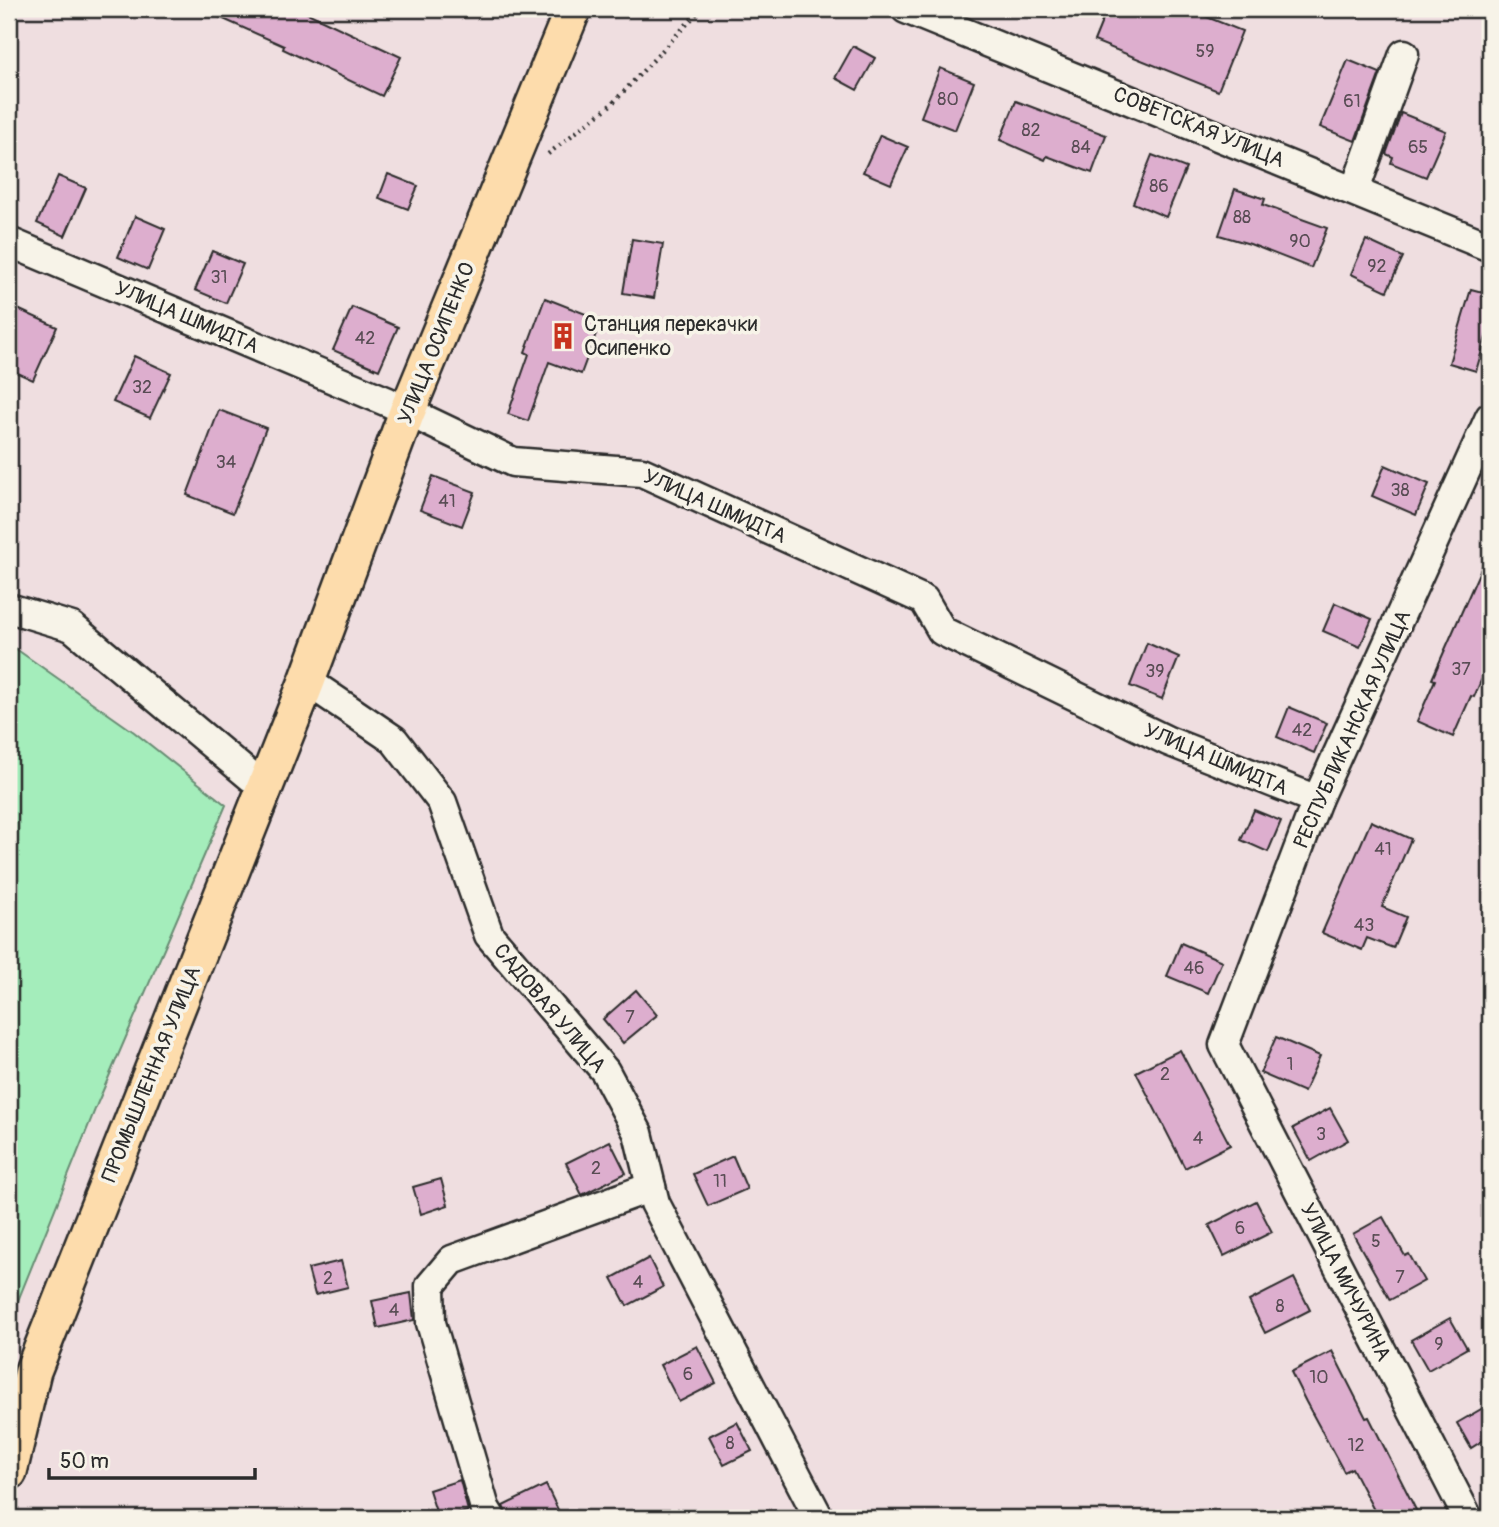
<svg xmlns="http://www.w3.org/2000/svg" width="1499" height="1527" font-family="Pangolin,sans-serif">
<rect width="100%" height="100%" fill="#efdee0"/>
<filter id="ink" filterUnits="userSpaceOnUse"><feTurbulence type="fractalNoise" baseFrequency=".0143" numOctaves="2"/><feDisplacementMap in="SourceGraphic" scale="14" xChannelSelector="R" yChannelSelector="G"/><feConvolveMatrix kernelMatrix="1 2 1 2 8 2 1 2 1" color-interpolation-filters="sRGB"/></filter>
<g filter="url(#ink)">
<path fill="#a4edbb" stroke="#688c73" stroke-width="2" d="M9 644 134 732 226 805 98 1102 9 1323Z"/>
<g fill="#ddaece" stroke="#2b2b2b" stroke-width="2">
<path d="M201 9H299L401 57 382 96 283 49 284 46Z"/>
<path d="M1107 9H1187L1242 31 1218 91 1094 41Z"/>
<path d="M853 46 875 58 857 90 835 78Z"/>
<path d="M1348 60 1380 73 1355 141 1320 127Z"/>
<path d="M940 68 974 82 955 130 921 117Z"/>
<path d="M1016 101 1106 135 1092 173 1047 156 1045 160 1000 140Z"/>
<path d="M1401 113 1446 131 1426 177 1391 163 1393 157 1386 154Z"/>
<path d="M880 135 908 147 891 184 863 172Z"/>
<path d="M1152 155 1186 168 1166 217 1133 203Z"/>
<path d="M388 174 418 186 408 209 379 198Z"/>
<path d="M58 176 86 188 65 236 37 223Z"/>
<path d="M1235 189 1265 199 1263 205 1327 228 1311 268 1250 244 1219 235Z"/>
<path d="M135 216 165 229 148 270 118 257Z"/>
<path d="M632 239 663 244 654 298 623 293Z"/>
<path d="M1366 240 1403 257 1387 291 1351 274Z"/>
<path d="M212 251 243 264 226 303 195 290Z"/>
<path d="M1471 289 1490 294V323L1476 371 1449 363Z"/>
<path d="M545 298 601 320 581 374 549 362 528 421 508 414 529 354 525 352Z"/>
<path d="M9 305 57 327 33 380 9 369Z"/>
<path d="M352 307 398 327 379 370 333 350Z"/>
<path d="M134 356 171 373 150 418 113 402Z"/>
<path d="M219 410 266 428 233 513 187 495Z"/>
<path d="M1385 465 1429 484 1416 515 1372 496Z"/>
<path d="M433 476 475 492 462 526 420 510Z"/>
<path d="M1490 548V660L1474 697 1471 696 1453 737 1417 721 1435 680 1432 679Z"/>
<path d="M1335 603 1372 619 1360 647 1323 631Z"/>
<path d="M1147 643 1179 657 1162 699 1130 686Z"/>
<path d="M1289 707 1327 723 1314 753 1277 737Z"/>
<path d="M1254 810 1281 821 1268 852 1241 840Z"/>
<path d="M1371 821 1411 839 1382 907 1406 917 1393 948 1367 938 1362 950 1322 933Z"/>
<path d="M1181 943 1222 961 1208 993 1167 976Z"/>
<path d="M636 990 657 1015 623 1043 603 1019Z"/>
<path d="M1276 1037 1320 1056 1304 1092 1260 1073Z"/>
<path d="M1180 1050 1230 1145 1185 1168 1136 1072Z"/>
<path d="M1330 1108 1348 1140 1311 1161 1293 1128Z"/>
<path d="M610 1141 626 1173 582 1195 566 1163Z"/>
<path d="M733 1156 747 1189 708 1206 693 1174Z"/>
<path d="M441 1179 448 1205 421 1214 413 1187Z"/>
<path d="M1256 1201 1272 1232 1224 1256 1209 1225Z"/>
<path d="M1383 1217 1405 1256 1409 1254 1424 1281 1390 1300 1353 1234Z"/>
<path d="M649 1258 663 1287 627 1306 612 1278Z"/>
<path d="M341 1261 348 1287 315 1295 308 1269Z"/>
<path d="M1294 1278 1310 1310 1265 1333 1249 1301Z"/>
<path d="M411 1293 414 1320 378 1328 372 1301Z"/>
<path d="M1450 1318 1467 1348 1428 1370 1411 1340Z"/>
<path d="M697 1346 716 1383 679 1402 660 1365Z"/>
<path d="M1332 1351 1366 1418 1369 1417 1420 1518H1378L1352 1468 1344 1472 1306 1402 1291 1372Z"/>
<path d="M1490 1404V1436L1471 1448 1457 1423Z"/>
<path d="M737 1422 752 1451 724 1465 709 1436Z"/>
<path d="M460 1480 468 1511 438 1518 429 1490Z"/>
<path d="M546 1485 562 1518H508L503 1506Z"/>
</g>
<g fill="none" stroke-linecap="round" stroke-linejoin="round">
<defs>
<g id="minor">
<path d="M906 9 1490 247"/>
<path d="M1355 190 1404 54"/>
<path d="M9 242 388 402 513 462 642 472 924 600 942 631 1168 741 1317 800"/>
<path d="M9 608 72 627 251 777 264 786"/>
<path d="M307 681 394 740 442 802 489 935 605 1071 638 1133 655 1203 819 1518"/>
<path d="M491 1518 485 1508 431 1323 430 1286 452 1260 651 1187"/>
<path d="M1468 1518 1224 1045 1317 800 1490 417"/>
</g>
<path id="major" d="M9 1472 33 1371 307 681 407 412 573 9"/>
</defs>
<use href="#minor" stroke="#2b2b2b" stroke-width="33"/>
<use href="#major" stroke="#2b2b2b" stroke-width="40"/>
<path stroke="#2b2b2b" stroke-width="4.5" stroke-dasharray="2 5" stroke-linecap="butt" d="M548 154 612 104 701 9"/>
<use href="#minor" stroke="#f7f3e8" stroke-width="28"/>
<use href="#major" stroke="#fddcac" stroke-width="35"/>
</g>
</g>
<defs>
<symbol id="building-bare" viewBox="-9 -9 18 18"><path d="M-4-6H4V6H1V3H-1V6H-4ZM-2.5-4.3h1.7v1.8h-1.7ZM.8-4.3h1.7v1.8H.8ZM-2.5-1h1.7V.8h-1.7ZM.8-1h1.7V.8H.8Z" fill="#c8321e" stroke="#f7f3e8" stroke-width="2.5" paint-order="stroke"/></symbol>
</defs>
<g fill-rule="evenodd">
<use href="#building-bare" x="544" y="317" width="38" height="38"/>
</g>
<g text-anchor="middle" stroke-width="7" stroke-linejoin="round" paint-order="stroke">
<g font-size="18" fill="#584c54">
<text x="1205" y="57">59</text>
<text x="948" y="105">80</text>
<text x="1352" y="107">61</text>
<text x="1031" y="136">82</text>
<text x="1081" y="153">84</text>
<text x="1418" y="153">65</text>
<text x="1159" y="192">86</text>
<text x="1242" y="223">88</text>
<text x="1300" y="247">90</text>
<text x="1377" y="272">92</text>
<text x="219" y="283">31</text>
<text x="365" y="344">42</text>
<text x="142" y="393">32</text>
<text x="226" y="468">34</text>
<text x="1400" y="496">38</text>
<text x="447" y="507">41</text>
<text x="1461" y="675">37</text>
<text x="1155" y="677">39</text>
<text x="1302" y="736">42</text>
<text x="1383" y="855">41</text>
<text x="1364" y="931">43</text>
<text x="1194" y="974">46</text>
<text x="630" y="1023">7</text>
<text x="1290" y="1070">1</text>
<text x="1165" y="1080">2</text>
<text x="1321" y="1140">3</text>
<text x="1198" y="1144">4</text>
<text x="596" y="1174">2</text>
<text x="720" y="1187">11</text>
<text x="1240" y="1234">6</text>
<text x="1376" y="1247">5</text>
<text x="1400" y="1283">7</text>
<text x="328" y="1284">2</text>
<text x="638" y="1288">4</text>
<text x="1280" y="1312">8</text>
<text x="394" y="1316">4</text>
<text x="1439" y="1350">9</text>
<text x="688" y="1380">6</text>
<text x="1319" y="1383">10</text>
<text x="730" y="1449">8</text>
<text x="1356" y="1451">12</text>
</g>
<g font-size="21" fill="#2b2b2b" stroke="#f7f3e8">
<text transform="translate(1199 127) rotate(22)" y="7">СОВЕТСКАЯ УЛИЦА</text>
<text transform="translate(187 317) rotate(23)" y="7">УЛИЦА ШМИДТА</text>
<text transform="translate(436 343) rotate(-68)" y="7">УЛИЦА ОСИПЕНКО</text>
<text transform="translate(715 506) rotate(24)" y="7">УЛИЦА ШМИДТА</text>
<text transform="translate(1352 729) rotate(-66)" y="7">РЕСПУБЛИКАНСКАЯ УЛИЦА</text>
<text transform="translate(1216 759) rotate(23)" y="7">УЛИЦА ШМИДТА</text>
<text transform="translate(550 1008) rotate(50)" y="7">САДОВАЯ УЛИЦА</text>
<text transform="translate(151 1074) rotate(-68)" y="7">ПРОМЫШЛЕННАЯ УЛИЦА</text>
<text transform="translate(1346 1282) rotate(63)" y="7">УЛИЦА МИЧУРИНА</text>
</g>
<g font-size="21" fill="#2b2b2b" stroke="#f7f3e8" text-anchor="start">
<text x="584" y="331">Станция перекачки<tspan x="584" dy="24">Осипенко</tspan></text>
</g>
</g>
<rect width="1499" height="1527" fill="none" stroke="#f7f3e8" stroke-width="35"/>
<rect x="18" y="18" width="1464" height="1492" fill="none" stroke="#2b2b2b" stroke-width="2.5" filter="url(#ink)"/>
<path d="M49 1468v10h206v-10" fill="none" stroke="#2b2b2b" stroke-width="3.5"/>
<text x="60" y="1468" font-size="21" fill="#2b2b2b" stroke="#f7f3e8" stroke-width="5" paint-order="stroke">50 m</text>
</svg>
